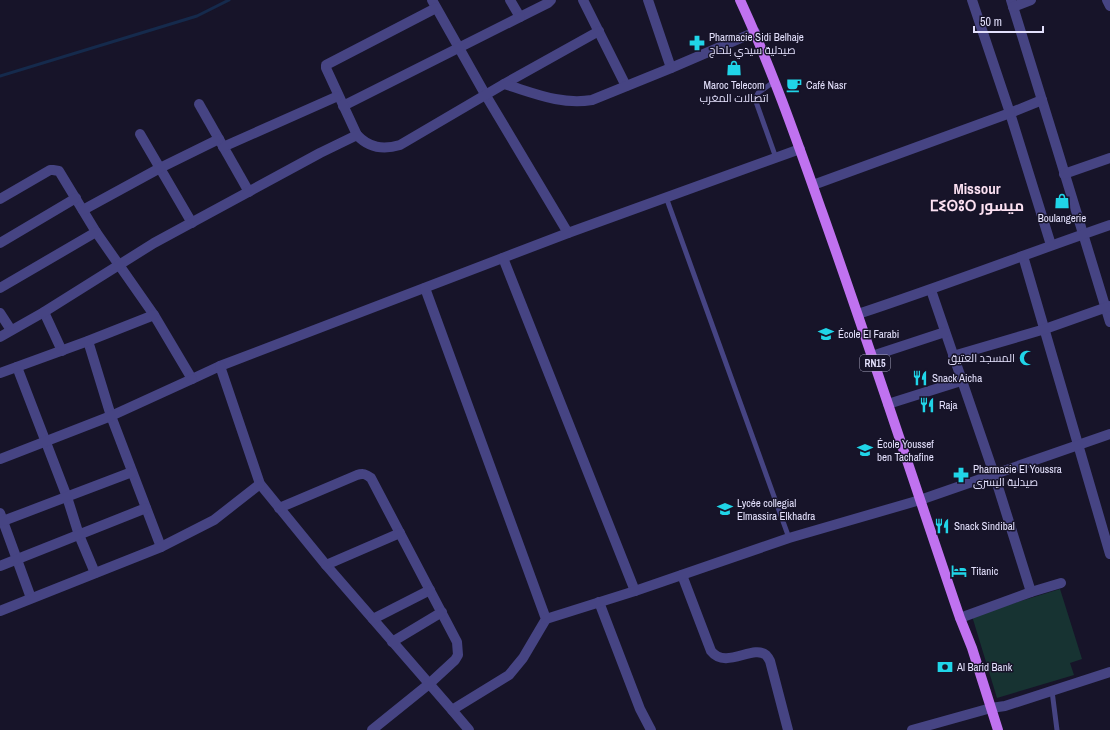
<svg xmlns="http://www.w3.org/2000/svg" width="1110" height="730" font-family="'Archivo Narrow',Cairo,'Noto Sans Tifinagh',sans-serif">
<rect width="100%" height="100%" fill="#171429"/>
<path fill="#173332" d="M1060 589 1082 659 1070 663 1074 675 997 698 972 616Z"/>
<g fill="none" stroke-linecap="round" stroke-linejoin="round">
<path stroke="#152a4c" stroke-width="3" d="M0 76 197 16 229 0"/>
<g stroke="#464483" stroke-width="5">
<path d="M775 81 758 93 755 99 776 158"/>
<path d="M666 197 789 538"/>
<path d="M1052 691 1057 730"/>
</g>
<g stroke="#464483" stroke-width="10">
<path d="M432 0 485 94 568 233"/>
<path d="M510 0 520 17 548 3 551 0"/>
<path d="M583 0 626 86"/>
<path d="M648 0 671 68"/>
<path d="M1011 0C1044 107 1078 215 1110 322"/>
<path d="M1107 0 1110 6"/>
<path d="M1013 7 1031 0"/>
<path d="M504 84 599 31"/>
<path d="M1042 100 1010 113 1051 245"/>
<path d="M199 104 249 192"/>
<path d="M343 106 520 17"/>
<path d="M140 134 192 223"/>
<path d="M357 135 326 68V65L436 8"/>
<path d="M223 147 338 96"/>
<path d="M1064 174 1110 158"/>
<path d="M813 185 1010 113 972 0"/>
<path d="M0 199 50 170H53L59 171 96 232 154 315 192 379 220 366 568 233 800 149"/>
<path d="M83 210 160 168 219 139"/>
<path d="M0 243 76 198"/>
<path d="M1023 256 1110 554"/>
<path d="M503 258 635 591"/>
<path d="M0 288 96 232"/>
<path d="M931 290 994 474 1031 592"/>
<path d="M44 312 62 351"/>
<path d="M0 313 11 330"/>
<path d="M858 314C943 286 1026 254 1110 225"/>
<path d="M0 337 44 312 154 243 320 153 357 135C369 148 383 150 400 145L504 84C534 93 560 105 592 100L671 68 755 32"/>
<path d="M88 341 111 416 161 547"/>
<path d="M872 356 945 332"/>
<path d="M953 356 1045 329 1110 306"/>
<path d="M220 366 260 484 326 565 452 710 509 675 523 658 546 619 425 288"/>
<path d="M17 367 67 497 79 535 95 573"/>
<path d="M0 373 88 341 154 315"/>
<path d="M888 404 961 381"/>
<path d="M0 459 111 416 192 379"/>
<path d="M279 508 357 475C363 473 366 474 371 478L457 642 458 655 455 660 429 684 372 730"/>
<path d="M0 513 31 598"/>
<path d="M3 521 132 472"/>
<path d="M326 565 400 533"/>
<path d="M0 566 146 508"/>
<path d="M682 575 711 651C726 670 753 644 766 655 768 657 769 659 770 661L788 730"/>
<path d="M599 602 640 709 651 730"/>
<path d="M0 611 161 547 214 520 260 484"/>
<path d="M960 618 1031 592 1061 583"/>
<path d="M373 619 430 590"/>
<path d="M546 619 635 591 789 538 920 500 1110 434"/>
<path d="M392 642 442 612"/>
<path d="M452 710 469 730"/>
<path d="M912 730 991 708 1005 706 1110 672"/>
</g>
<path stroke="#c072f0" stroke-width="10" d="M740 0C772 69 797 141 822 212 870 347 914 483 960 618L972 648 998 730"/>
</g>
<defs>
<symbol id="pharmacy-bare" viewBox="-9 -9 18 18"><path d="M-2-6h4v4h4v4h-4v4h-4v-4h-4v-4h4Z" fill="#20d5e8" stroke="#171429" stroke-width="2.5" paint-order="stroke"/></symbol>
<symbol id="shop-bare" viewBox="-9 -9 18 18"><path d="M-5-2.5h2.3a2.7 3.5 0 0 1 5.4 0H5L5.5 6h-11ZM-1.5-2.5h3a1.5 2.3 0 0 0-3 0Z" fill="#20d5e8" stroke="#171429" stroke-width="2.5" paint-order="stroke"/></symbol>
<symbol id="cafe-bare" viewBox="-9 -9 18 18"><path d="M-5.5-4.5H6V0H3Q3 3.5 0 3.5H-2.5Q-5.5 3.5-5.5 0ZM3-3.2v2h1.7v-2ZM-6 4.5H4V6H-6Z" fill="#20d5e8" stroke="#171429" stroke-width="2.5" paint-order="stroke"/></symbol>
<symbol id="school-bare" viewBox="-9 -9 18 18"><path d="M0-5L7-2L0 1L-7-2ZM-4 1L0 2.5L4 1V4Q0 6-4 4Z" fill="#20d5e8" stroke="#171429" stroke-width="2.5" paint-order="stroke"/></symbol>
<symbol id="mosque-bare" viewBox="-9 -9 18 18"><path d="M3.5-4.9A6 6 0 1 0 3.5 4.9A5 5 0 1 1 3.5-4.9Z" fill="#20d5e8" stroke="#171429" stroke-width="2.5" paint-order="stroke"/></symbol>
<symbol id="restaurant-bare" viewBox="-9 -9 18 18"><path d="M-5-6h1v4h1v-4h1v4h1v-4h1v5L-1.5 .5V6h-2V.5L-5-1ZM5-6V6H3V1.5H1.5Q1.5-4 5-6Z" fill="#20d5e8" stroke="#171429" stroke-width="2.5" paint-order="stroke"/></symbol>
<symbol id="hotel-bare" viewBox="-9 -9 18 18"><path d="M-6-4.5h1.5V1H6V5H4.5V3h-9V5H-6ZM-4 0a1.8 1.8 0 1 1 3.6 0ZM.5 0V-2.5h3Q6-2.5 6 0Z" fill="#20d5e8" stroke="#171429" stroke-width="2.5" paint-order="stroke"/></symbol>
<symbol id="bank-bare" viewBox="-9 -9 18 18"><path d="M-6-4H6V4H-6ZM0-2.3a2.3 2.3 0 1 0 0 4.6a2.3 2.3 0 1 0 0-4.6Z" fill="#20d5e8" stroke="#171429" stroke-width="2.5" paint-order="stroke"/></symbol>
</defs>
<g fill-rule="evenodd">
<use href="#pharmacy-bare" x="686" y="32" width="22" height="22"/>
<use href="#shop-bare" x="723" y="57" width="22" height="22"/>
<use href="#cafe-bare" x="783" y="74" width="22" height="22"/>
<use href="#shop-bare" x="1051" y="190" width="22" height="22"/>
<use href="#school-bare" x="815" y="323" width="22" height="22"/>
<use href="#mosque-bare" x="1016" y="347" width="22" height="22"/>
<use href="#restaurant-bare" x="909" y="367" width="22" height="22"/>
<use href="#restaurant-bare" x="916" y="394" width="22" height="22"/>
<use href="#school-bare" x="854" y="439" width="22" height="22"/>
<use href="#pharmacy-bare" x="950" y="464" width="22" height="22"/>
<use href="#school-bare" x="714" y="498" width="22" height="22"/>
<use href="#restaurant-bare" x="931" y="515" width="22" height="22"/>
<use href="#hotel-bare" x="948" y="560" width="22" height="22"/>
<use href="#bank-bare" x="934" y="656" width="22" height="22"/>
</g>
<g text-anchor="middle" stroke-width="3" stroke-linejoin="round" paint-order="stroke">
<rect fill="#171429" stroke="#a6a3bd" stroke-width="1" x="860" y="355" width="30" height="16" rx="3"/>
<g font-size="10" font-weight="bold" fill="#e3e0fc">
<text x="875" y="367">RN15</text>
</g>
<g font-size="11" fill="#e3e0fc" stroke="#171429" text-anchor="start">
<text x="709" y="41">Pharmacie Sidi Belhaje<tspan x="709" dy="13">صيدلية سيدي بلحاج</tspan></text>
<text x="734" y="89" text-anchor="middle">Maroc Telecom<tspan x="734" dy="13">اتصالات المغرب</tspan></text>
<text x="806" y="89">Café Nasr</text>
<text x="1062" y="222" text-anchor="middle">Boulangerie</text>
<text x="838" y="338">École El Farabi</text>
<text x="1015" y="362" text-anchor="end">المسجد العتيق</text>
<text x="932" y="382">Snack Aicha</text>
<text x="939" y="409">Raja</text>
<text x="877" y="448">École Youssef<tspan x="877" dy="13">ben Tachafine</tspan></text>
<text x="973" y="473">Pharmacie El Youssra<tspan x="973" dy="13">صيدلية اليسرى</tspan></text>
<text x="737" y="507">Lycée collegial<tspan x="737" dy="13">Elmassira Elkhadra</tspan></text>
<text x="954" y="530">Snack Sindibal</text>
<text x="971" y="575">Titanic</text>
<text x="957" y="671">Al Barid Bank</text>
</g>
<g font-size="15" font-weight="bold" fill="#fce1f2" stroke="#171429">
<text x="977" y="194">Missour<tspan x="977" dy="17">ⵎⵉⵙⵓⵔ ميسور</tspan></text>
</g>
</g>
<path d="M974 26v6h69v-6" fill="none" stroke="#e3e0fc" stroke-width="2"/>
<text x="980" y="26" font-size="12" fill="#e3e0fc" stroke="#171429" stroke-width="3" paint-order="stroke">50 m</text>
</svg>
